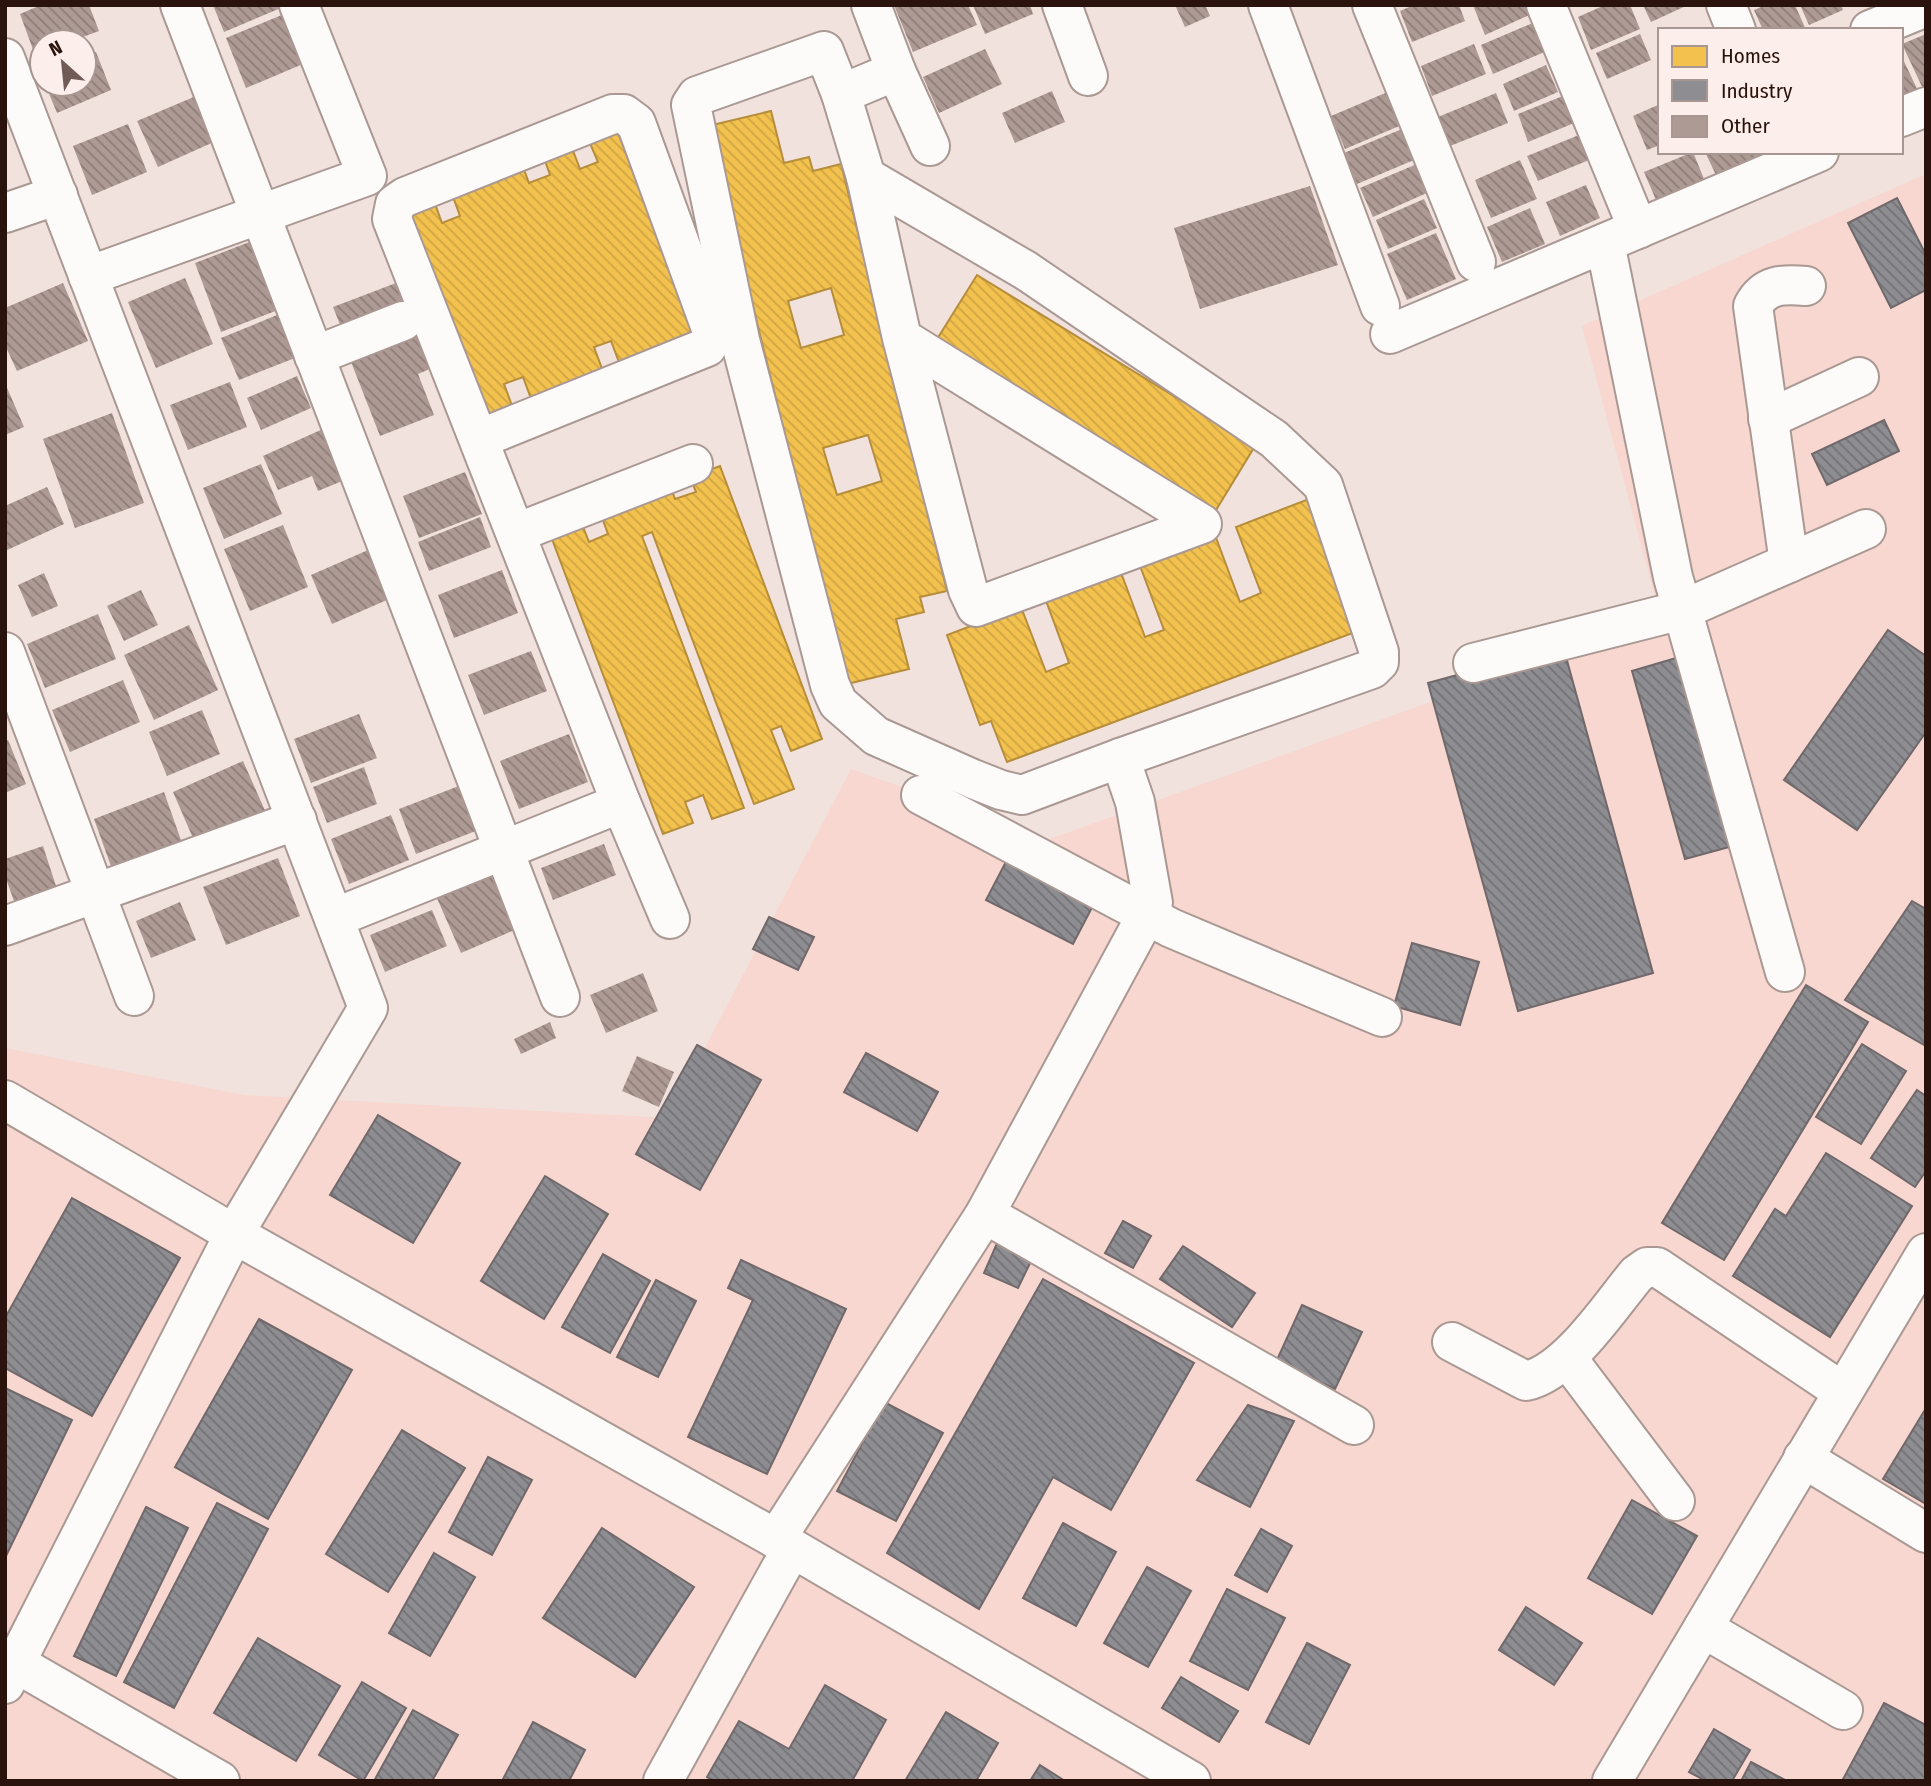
<svg xmlns="http://www.w3.org/2000/svg" width="1931" height="1786" font-family="'Fira Sans Condensed',sans-serif">
<defs>
<pattern id="homes-back-hatch" width="6" height="6" patternUnits="userSpaceOnUse" patternTransform="scale(1.75)"><rect width="6" height="6" fill="#f2c14e"/><path d="M-1 5l2 2M0 0l6 6M5-1l2 2" fill="none" stroke="#d0a543"/></pattern>
<pattern id="industry-back-hatch" width="6" height="6" patternUnits="userSpaceOnUse" patternTransform="scale(1.75)"><rect width="6" height="6" fill="#8d8d92"/><path d="M-1 5l2 2M0 0l6 6M5-1l2 2" fill="none" stroke="#737276"/></pattern>
<pattern id="building-back-hatch" width="6" height="6" patternUnits="userSpaceOnUse" patternTransform="scale(1.75)"><rect width="6" height="6" fill="#ae9a95"/><path d="M-1 5l2 2M0 0l6 6M5-1l2 2" fill="none" stroke="#8e7c78"/></pattern>
</defs>
<rect width="100%" height="100%" fill="#f1e2de"/>
<path fill="#f7d7cf" d="M1926 174V1781H5V1048L244 1095 668 1118 851 769 1050 839 1661 619 1582 326Z"/>
<g fill="url(#homes-back-hatch)" stroke="#b68d3a" stroke-width="2" fill-rule="evenodd">
<path d="M771 111 784 163 809 157 813 171 841 164 947 591 920 597 924 612 896 619 909 669 847 684 708 126ZM831 288 844 335 801 348 788 301ZM868 435 882 481 837 495 823 448Z"/>
<path d="M617 130 698 341 622 370 611 341 594 347 605 377 533 404 523 377 504 384 514 411 483 423 403 213 434 201 442 223 460 216 452 194 523 167 529 183 550 175 544 158 572 148 580 169 598 162 589 141Z"/>
<path d="M977 275 1255 446 1213 515 934 344Z"/>
<path d="M720 466 822 739 791 751 781 726 771 730 794 789 754 804 652 532 642 536 744 808 712 819 703 795 685 802 693 823 663 834 549 531 580 519 589 542 608 534 600 512 670 485 675 499 696 492 690 477Z"/>
<path d="M1309 499 1358 631 1007 762 991 721 980 725 947 635 1021 607 1046 672 1069 663 1045 598 1120 570 1145 637 1164 630 1139 563 1215 535 1240 602 1261 593 1236 527Z"/>
</g>
<g fill="url(#industry-back-hatch)" stroke="#70686a" stroke-width="2">
<path d="M1897 198 1926 255V290L1891 308 1848 223Z"/>
<path d="M1884 420 1899 451 1827 485 1812 454Z"/>
<path d="M1888 630 1926 656V732L1857 830 1784 780Z"/>
<path d="M1563 646 1653 973 1518 1011 1428 683Z"/>
<path d="M1676 658 1729 847 1685 859 1632 671Z"/>
<path d="M1011 852 1098 896 1073 944 986 900Z"/>
<path d="M1912 901 1926 909V1046L1845 1000Z"/>
<path d="M769 917 814 937 798 970 753 949Z"/>
<path d="M1412 943 1479 962 1460 1025 1394 1006Z"/>
<path d="M1806 985 1868 1022 1724 1260 1662 1223Z"/>
<path d="M1862 1044 1906 1071 1861 1144 1816 1117Z"/>
<path d="M697 1045 761 1080 700 1190 636 1154Z"/>
<path d="M866 1053 938 1092 917 1131 844 1092Z"/>
<path d="M1917 1090 1926 1096V1171L1915 1187 1871 1158Z"/>
<path d="M378 1115 460 1163 413 1243 330 1195Z"/>
<path d="M1826 1153 1912 1206 1830 1337 1733 1276 1775 1209 1786 1216Z"/>
<path d="M545 1176 608 1214 544 1319 481 1281Z"/>
<path d="M72 1198 180 1258 92 1416 5 1368V1318Z"/>
<path d="M1123 1221 1151 1236 1133 1268 1105 1253Z"/>
<path d="M998 1241 1033 1257 1018 1288 984 1273Z"/>
<path d="M1183 1246 1255 1293 1232 1327 1160 1279Z"/>
<path d="M603 1254 650 1281 610 1353 562 1327Z"/>
<path d="M741 1260 846 1309 767 1474 688 1437 753 1300 728 1288Z"/>
<path d="M1043 1279 1194 1363 1111 1510 1053 1477 979 1609 887 1553Z"/>
<path d="M656 1280 696 1301 658 1377 617 1357Z"/>
<path d="M1302 1305 1362 1332 1335 1389 1276 1362Z"/>
<path d="M259 1319 352 1370 268 1519 175 1467Z"/>
<path d="M5 1388 72 1420 5 1558Z"/>
<path d="M884 1402 943 1433 896 1521 837 1491Z"/>
<path d="M1248 1405 1294 1421 1250 1507 1197 1480Z"/>
<path d="M1926 1408V1504L1883 1479Z"/>
<path d="M402 1430 465 1468 388 1592 326 1554Z"/>
<path d="M488 1457 532 1480 492 1555 449 1532Z"/>
<path d="M1632 1500 1697 1536 1652 1614 1588 1578Z"/>
<path d="M217 1503 268 1529 174 1708 124 1682Z"/>
<path d="M146 1507 188 1528 116 1676 74 1656Z"/>
<path d="M1063 1523 1116 1552 1076 1626 1023 1598Z"/>
<path d="M602 1528 694 1587 635 1677 543 1618Z"/>
<path d="M1261 1529 1292 1546 1267 1592 1235 1575Z"/>
<path d="M434 1553 475 1577 430 1656 389 1633Z"/>
<path d="M1147 1567 1191 1591 1148 1667 1104 1643Z"/>
<path d="M1227 1589 1285 1618 1248 1690 1190 1661Z"/>
<path d="M1526 1607 1582 1643 1554 1685 1499 1650Z"/>
<path d="M258 1638 340 1686 296 1761 214 1713Z"/>
<path d="M1307 1643 1350 1665 1309 1744 1266 1722Z"/>
<path d="M1181 1677 1238 1711 1219 1742 1162 1708Z"/>
<path d="M362 1682 406 1708 363 1781 319 1755Z"/>
<path d="M825 1685 886 1720 852 1781H715L707 1777 739 1721 789 1749Z"/>
<path d="M1884 1703 1926 1725V1781H1842Z"/>
<path d="M413 1710 458 1735 432 1781H374Z"/>
<path d="M946 1712 998 1743 976 1781H905Z"/>
<path d="M533 1722 585 1750 569 1781H502Z"/>
<path d="M1714 1729 1750 1750 1732 1781H1706L1689 1772Z"/>
<path d="M1751 1762 1787 1781H1741Z"/>
<path d="M1040 1765 1065 1781H1030Z"/>
</g>
<g fill="url(#building-back-hatch)">
<path d="M41 5H89L99 31 69 42H42V52L35 55 20 14Z"/>
<path d="M213 5H288L224 32Z"/>
<path d="M894 5H968L977 25 913 52Z"/>
<path d="M973 5H1030L1033 14 985 34Z"/>
<path d="M1175 5H1205L1210 16 1185 27Z"/>
<path d="M1414 5H1459L1465 21 1412 42 1400 11Z"/>
<path d="M1473 5H1530L1534 13 1485 35Z"/>
<path d="M1605 5H1630L1640 29 1591 50 1578 17Z"/>
<path d="M1643 5H1688L1651 22Z"/>
<path d="M1766 5H1795L1806 30H1763L1754 10Z"/>
<path d="M1800 5H1841L1843 10 1809 25Z"/>
<path d="M289 12 310 61 246 88 226 38Z"/>
<path d="M1535 22 1547 51 1493 74 1481 45Z"/>
<path d="M1640 34 1651 60 1607 79 1596 53Z"/>
<path d="M1926 34V91H1924L1902 44Z"/>
<path d="M1474 44 1486 74 1432 96 1421 66Z"/>
<path d="M985 49 1002 84 939 113 923 77Z"/>
<path d="M96 52 111 90 57 113 45 84H84V57Z"/>
<path d="M1901 55 1919 93 1901 101Z"/>
<path d="M1546 65 1558 92 1514 111 1503 84Z"/>
<path d="M1052 91 1065 122 1015 143 1002 113Z"/>
<path d="M1390 91 1404 124 1345 149 1331 116Z"/>
<path d="M1573 92 1584 119 1528 142 1518 114Z"/>
<path d="M1496 93 1508 123 1450 146 1438 117Z"/>
<path d="M196 96 216 141 158 167 137 121Z"/>
<path d="M1660 104V145L1647 150 1633 116Z"/>
<path d="M128 124 147 172 92 195 73 146Z"/>
<path d="M1402 129 1414 160 1357 184 1344 153Z"/>
<path d="M1584 133 1594 158 1538 181 1527 156Z"/>
<path d="M1693 152 1704 179 1656 200 1644 172Z"/>
<path d="M1705 152H1765L1716 175Z"/>
<path d="M1520 160 1537 199 1491 218 1475 180Z"/>
<path d="M1417 164 1429 192 1373 217 1360 188Z"/>
<path d="M1586 185 1600 218 1560 236 1546 202Z"/>
<path d="M1310 186 1338 265 1200 309 1174 228Z"/>
<path d="M1424 199 1437 228 1388 249 1376 220Z"/>
<path d="M1530 208 1545 244 1502 262 1487 227Z"/>
<path d="M1436 233 1456 279 1407 300 1387 254Z"/>
<path d="M252 241 278 310 221 332 195 263Z"/>
<path d="M185 278 213 344 156 368 128 302Z"/>
<path d="M63 283 88 341 17 371 5 345V308Z"/>
<path d="M396 283 406 308 343 332 333 307Z"/>
<path d="M277 315 295 358 239 380 221 338Z"/>
<path d="M414 322 432 368 418 374 434 415 380 436 346 349Z"/>
<path d="M297 376 311 408 261 430 247 398Z"/>
<path d="M230 382 247 427 188 450 170 405Z"/>
<path d="M5 383 24 427 5 435Z"/>
<path d="M112 413 144 503 75 528 43 439Z"/>
<path d="M325 428 347 479 318 491 312 476 278 490 263 456Z"/>
<path d="M261 464 282 514 224 539 203 488Z"/>
<path d="M465 472 482 514 419 538 403 496Z"/>
<path d="M47 487 64 524 5 551V506Z"/>
<path d="M480 517 491 547 429 571 418 542Z"/>
<path d="M283 525 308 587 250 611 224 549Z"/>
<path d="M375 547 396 596 332 624 311 575Z"/>
<path d="M502 570 518 613 454 638 438 595Z"/>
<path d="M44 573 58 606 32 617 18 585Z"/>
<path d="M141 590 158 625 124 641 107 606Z"/>
<path d="M98 614 116 659 45 688 27 644Z"/>
<path d="M189 625 218 690 154 720 124 655Z"/>
<path d="M531 651 547 691 484 715 468 675Z"/>
<path d="M123 680 140 722 70 752 52 710Z"/>
<path d="M202 710 220 754 167 776 149 732Z"/>
<path d="M359 714 377 758 311 783 294 739Z"/>
<path d="M569 734 588 782 519 809 500 761Z"/>
<path d="M8 740 26 784 5 793V741Z"/>
<path d="M243 761 267 815 196 845 173 792Z"/>
<path d="M364 767 377 804 327 823 313 787Z"/>
<path d="M464 784 481 829 416 854 399 809Z"/>
<path d="M164 792 182 843 112 869 94 819Z"/>
<path d="M391 815 409 860 349 884 331 839Z"/>
<path d="M604 844 616 875 553 900 541 868Z"/>
<path d="M43 846 56 886 14 901 5 876V859Z"/>
<path d="M278 858 300 916 226 945 203 887Z"/>
<path d="M492 871 517 929 461 953 436 896Z"/>
<path d="M180 902 196 940 151 958 136 921Z"/>
<path d="M432 910 447 946 385 972 370 935Z"/>
<path d="M643 973 658 1011 606 1033 590 995Z"/>
<path d="M550 1022 556 1038 521 1054 514 1039Z"/>
<path d="M637 1056 674 1072 659 1107 622 1091Z"/>
</g>
<g fill="none" stroke-linecap="round" stroke-linejoin="round">
<defs>
<g id="minor">
<path d="M180 5 560 997"/>
<path d="M871 5 896 71 930 146"/>
<path d="M1062 5 1088 76"/>
<path d="M1268 5 1380 306"/>
<path d="M1372 5 1476 262"/>
<path d="M1546 5 1638 229"/>
<path d="M1726 5 1736 30"/>
<path d="M1870 30 1926 7"/>
<path d="M5 58 368 1008 234 1234 5 1684"/>
<path d="M896 71 841 94 866 177 902 338 968 590 976 607 1202 524 902 338"/>
<path d="M841 94 824 51 697 96 691 105 740 340 830 685 838 703 876 736 973 779 1001 790 1022 795 1120 758 1372 669 1379 662V652L1323 485 1274 439 1025 270 866 177"/>
<path d="M1901 117 1926 107"/>
<path d="M5 213 58 195"/>
<path d="M1605 243 1673 577 1785 972"/>
<path d="M88 276 367 176 299 5"/>
<path d="M1390 334 1819 152"/>
<path d="M314 356 403 321"/>
<path d="M1768 419 1859 377"/>
<path d="M479 439 707 347 713 334 636 123 624 114H613L405 197 395 204 392 219 621 803 670 919"/>
<path d="M516 533 693 464"/>
<path d="M1789 563 1753 306C1765 284 1782 284 1806 286"/>
<path d="M5 652 134 996"/>
<path d="M1473 663 1682 610 1866 529"/>
<path d="M921 795 1171 928 1382 1017"/>
<path d="M334 918 621 803"/>
<path d="M5 926 297 820"/>
<path d="M5 1100 234 1234 792 1548 1191 1781"/>
<path d="M985 1214 1354 1425"/>
<path d="M1452 1342 1526 1381C1568 1372 1610 1306 1637 1274L1647 1267H1657L1843 1392"/>
<path d="M1567 1358 1675 1501"/>
<path d="M1803 1458 1926 1533"/>
<path d="M776 1539 985 1214 1153 903 1135 802 1120 758"/>
<path d="M1703 1628 1843 1710"/>
<path d="M5 1657 220 1781"/>
<path d="M663 1781 792 1548"/>
<path d="M1612 1781 1926 1253"/>
</g>
</defs>
<use href="#minor" stroke="#aa9893" stroke-width="42"/>
<use href="#minor" stroke="#fdfbfa" stroke-width="38"/>
</g>
<rect width="1931" height="1786" fill="none" stroke="#2b130d" stroke-width="14"/>
<rect x="1658" y="28" width="245" height="126" fill="#fceeea" stroke="#a89692" stroke-width="2"/>
<rect x="1672" y="46" width="35" height="21" fill="#f2c14e" stroke="#a89692" stroke-width="2"/>
<text x="1721" y="63" font-size="21" fill="#2b130d">Homes</text>
<rect x="1672" y="80" width="35" height="21" fill="#8d8d92" stroke="#a89692" stroke-width="2"/>
<text x="1721" y="98" font-size="21" fill="#2b130d">Industry</text>
<rect x="1672" y="116" width="35" height="21" fill="#ae9a95" stroke="#a89692" stroke-width="2"/>
<text x="1721" y="133" font-size="21" fill="#2b130d">Other</text>
<g transform="translate(63 63) rotate(333)"><circle r="33" fill="#fceeea" stroke="#a89692" stroke-width="2"/>
<path d="M0-5L12 26L0 18L-12 26Z" fill="#705b56"/>
<text y="-10" font-size="19" font-weight="bold" text-anchor="middle" fill="#2b130d">N</text>
</g>
</svg>
